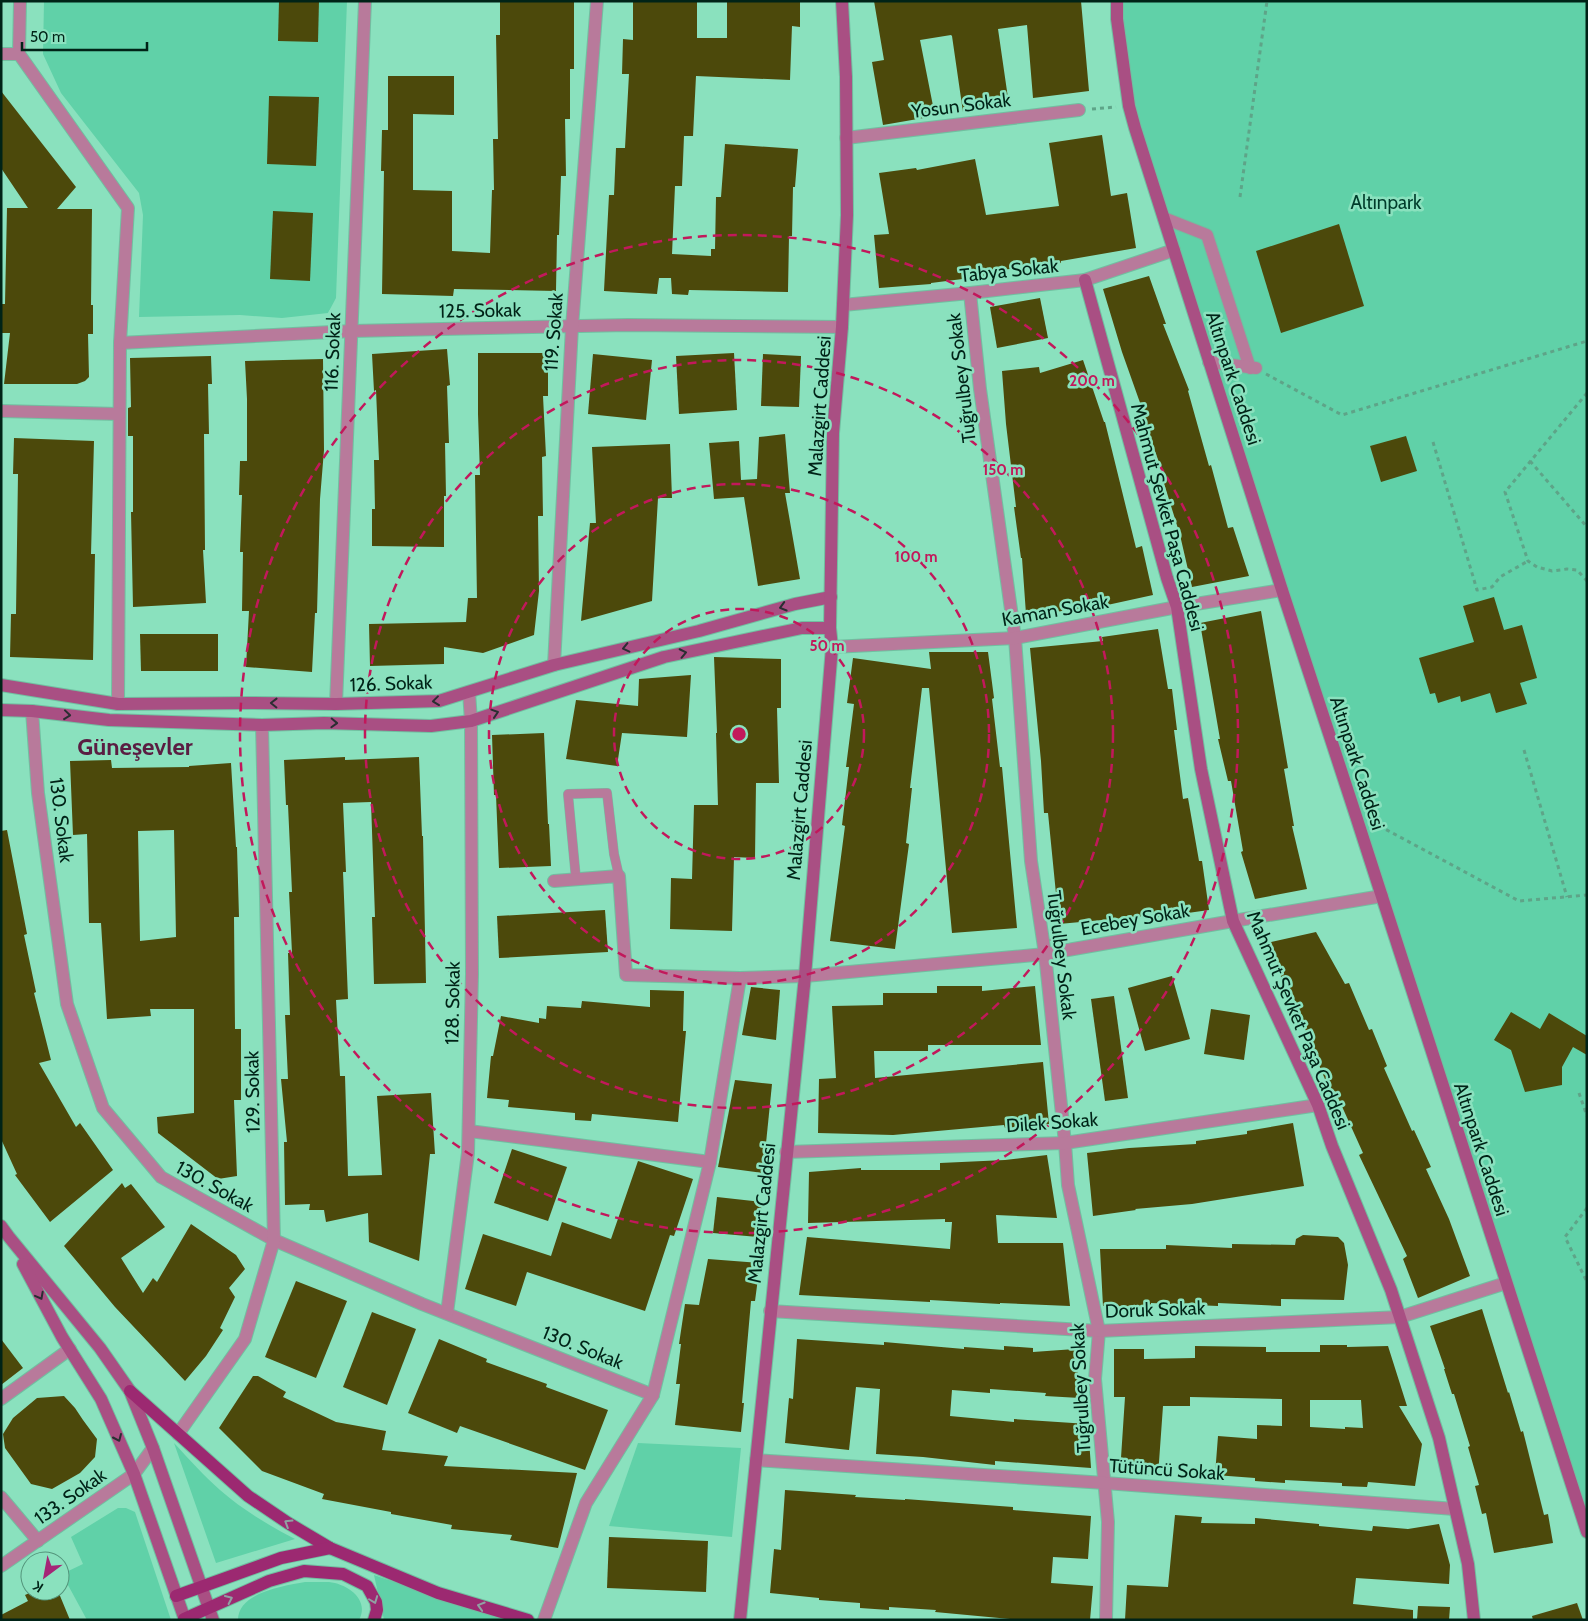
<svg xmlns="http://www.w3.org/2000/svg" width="1588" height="1621" font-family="Cabin,sans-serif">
<rect width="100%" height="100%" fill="#8ae1be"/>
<g fill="#60d1a8">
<path d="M44 1H347L336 298 328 313 282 318 240 315 139 317 143 215 139 193 61 93 43 54Z"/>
<path d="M1117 1H1587V1532L1135 128Z"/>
<path d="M174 1443C189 1459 204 1476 220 1490 243 1510 268 1525 295 1539L216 1563Z"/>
<path d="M638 1443 741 1448 732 1537 609 1526Z"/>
<path d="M118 1508H126L135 1512 171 1620H87L62 1574 83 1564 71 1537Z"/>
<path d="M374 1575 505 1620H384Z"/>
<path d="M305 1582C313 1582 321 1582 329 1582 348 1584 370 1600 359 1620H238C238 1592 284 1586 305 1582Z"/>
</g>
<g fill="#4c490b" fill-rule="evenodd">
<path d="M279 1H319L318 42 278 41Z"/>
<path d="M500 1H574V69H570V119H565L566 176H561L559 235H557L556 291 454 289 453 296 382 294 384 171H381L382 130H388V76H454V115L413 114V190L452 191V251L490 253 492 190H494L493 139H498L496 35H500Z"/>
<path d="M633 1H697V38H727V1H800V27L792 26 790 80 696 76 693 136H684L682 186H675L672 254 711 256V249H715L716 197H721L725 144 798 149 795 187H793L792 236H789L788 292 689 290 688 295 672 294 671 278H659L657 294 604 291 609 195H614L616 148H625L629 74H622L623 39 633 40Z"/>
<path d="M874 1H1081L1089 91 1033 98 1027 25 998 29 1009 105 963 112 952 36 951 35 920 40 935 116 883 125 872 62 884 60Z"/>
<path d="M1 91 76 187 57 209H92L91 305H93V334H88L89 377 85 381 77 384H4L10 333H1V304H5L7 208H28L1 168Z"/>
<path d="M269 96 319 97 316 166 267 164Z"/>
<path d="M1102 135 1111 196 1127 193 1136 248 1061 261V263L993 271 994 275 931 283V284L879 288 874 235 889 234 879 173 916 168 917 170 975 159 986 215 1059 206 1049 143Z"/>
<path d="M273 211 313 213 310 281 270 279Z"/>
<path d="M1339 224 1364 306 1281 333 1256 251Z"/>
<path d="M1149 276 1166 324H1163L1189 390 1188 391 1209 466 1211 465 1228 528 1233 527 1249 576 1192 587 1180 535 1163 480 1165 479 1142 415 1144 414 1122 352 1103 289Z"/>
<path d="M1040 298 1048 338 997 348 990 307Z"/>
<path d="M447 349 450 385 447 386 449 443H445L446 496H444V547L372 546V509H375L374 460H379L376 390 374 391 372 354Z"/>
<path d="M478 353H548V396H543L546 456 542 457 543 516H538L539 591 534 635 483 653 444 647V664L370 666 369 624 466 622 468 598H477L475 475H480L478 414Z"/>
<path d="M734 353 737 410 679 414 676 356Z"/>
<path d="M593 354 652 360 646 420 588 414Z"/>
<path d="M763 354 801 356 799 407 761 406Z"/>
<path d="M211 356 212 384H208L209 434H204L205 550H203L206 603 133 607 131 512H133V436H128V408L131 407 130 358Z"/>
<path d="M323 359 324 450 320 499 317 613H315L312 672 246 667 249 611H242L243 552H240L242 495H239L240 461H247V399L245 361Z"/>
<path d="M1083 360 1104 422H1105L1136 548 1142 546 1153 595 1089 609 1026 614 1022 558H1021L1014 507H1016L1006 424 1002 371 1039 367 1040 373Z"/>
<path d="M785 434 790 493H785L800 579 758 586 744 497 714 499 709 443 739 441 741 480 757 479 759 437Z"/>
<path d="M1406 436 1417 471 1381 482 1370 446Z"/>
<path d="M14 438 94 441 91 554H95L93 660 10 657 11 614H16L18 474H13Z"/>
<path d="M670 444 672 498H658L652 601 581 621 590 523H596L592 447Z"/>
<path d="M1494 597 1504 630 1522 625 1537 678 1520 683 1527 704 1496 713 1490 693 1461 702 1460 696 1438 703 1435 693 1430 694 1419 658 1474 642 1463 606Z"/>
<path d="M1261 611 1288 768 1284 769 1294 826H1292L1307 889 1255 899 1241 852 1243 851 1231 781H1228L1218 739H1220L1200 623Z"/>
<path d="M1158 629 1168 689H1172L1177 730H1174L1183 799 1188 798 1199 861H1202L1209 910 1145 919V916L1059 924 1048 813H1044L1041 761 1030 648 1103 641 1102 637Z"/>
<path d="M140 634H218V671H141Z"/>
<path d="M929 652H988L994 698 992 699 1000 767H1002L1017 928 952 933 929 688H922L910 788H912L906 843 909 844 895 949 830 941 845 826 842 825 849 767H846L854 704 847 703 853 658 931 669Z"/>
<path d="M714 657 781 659V708H777L779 783H756L755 858 734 857 732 931 670 929 671 878 692 879 694 805H718L716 733H717Z"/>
<path d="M691 675 687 737 622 733 617 766 566 759 576 700 638 706 639 679Z"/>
<path d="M544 733 548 824H549L551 866 499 868 496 795H494L492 735Z"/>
<path d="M345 757V760L419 757 422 836H423L426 983 374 984 372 917H375L371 802 343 803 346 872H343L348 999 336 1000 340 1076H345L348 1176 382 1175 377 1096 431 1093 435 1154H430L419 1261 369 1242 368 1213 326 1222 324 1210H309L310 1204 285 1205 284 1142H287L281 1079H288L285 1015H290L288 953H292L289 892H292L288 805H286L284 760Z"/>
<path d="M111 760 112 768 189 767V766L231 763 236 847H237L239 917H234L235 1029H241V1100H234L237 1176 218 1179 158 1133 157 1117 194 1113V1009H150L151 1016 107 1019 101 923H89L87 834 73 835 70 761ZM174 830 176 937 140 941 138 831Z"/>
<path d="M7 830 27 934 24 935 36 992 34 993 51 1060 39 1063 76 1127 80 1123 113 1170 50 1222 15 1175 17 1174 1 1139V831Z"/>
<path d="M605 910 608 952 499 958 497 916Z"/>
<path d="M1316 932 1345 984 1349 983 1369 1030 1372 1029 1387 1066 1384 1068 1412 1131 1414 1130 1431 1167 1426 1169 1449 1219 1470 1276 1418 1298 1403 1259 1407 1256 1359 1155 1363 1153 1335 1091 1331 1093 1315 1056 1291 990 1287 991 1267 943Z"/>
<path d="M1172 976 1190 1039 1145 1051 1128 988Z"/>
<path d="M937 986H982V991L1035 986 1041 1045H928V1051H874L875 1078 1043 1062 1049 1124 1005 1128 1004 1125 893 1135 818 1133 819 1079 836 1078 832 1006 883 1005V993H937Z"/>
<path d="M751 987 780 990 776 1040 742 1035Z"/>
<path d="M650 990 684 991 683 1031H686L678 1122 592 1114 591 1121 575 1120V1113L508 1107 509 1100 487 1098 491 1056H493L501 1016 539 1023V1018L546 1019 547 1006 581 1008 582 1001 650 1007Z"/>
<path d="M1114 996 1128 1098 1105 1101 1091 999Z"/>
<path d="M1211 1009 1250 1015 1244 1060 1204 1054Z"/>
<path d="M1511 1012 1540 1029 1549 1013 1587 1036V1055L1573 1047 1562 1067V1085L1525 1092 1511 1050 1494 1040Z"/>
<path d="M735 1080 772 1084 763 1173 718 1167Z"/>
<path d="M1293 1123 1304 1186 1192 1204 1135 1209 1136 1210 1093 1216 1087 1153 1129 1148 1196 1144V1141L1247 1134V1131Z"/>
<path d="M512 1149 567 1167 548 1221 494 1203Z"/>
<path d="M1047 1155 1057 1218 996 1215 998 1243H1063L1070 1306 1000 1303V1304L930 1300V1302L799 1295 807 1237 950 1249 952 1222H945V1219L808 1223 809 1172 861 1168V1170H940V1163L1005 1160Z"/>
<path d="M638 1161 693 1179 674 1236 670 1235 645 1311 527 1272 516 1306 465 1289 483 1234 551 1256 562 1222 611 1239Z"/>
<path d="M122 1183 125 1188 131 1184 165 1227 121 1258 143 1293 153 1278 157 1282 191 1224 236 1255 245 1269 229 1288 235 1297 220 1328 223 1330 206 1356 185 1381 115 1307 64 1246Z"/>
<path d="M717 1197 762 1202 758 1237 713 1233Z"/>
<path d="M1303 1235 1338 1237 1344 1243 1348 1265 1344 1300 1281 1299V1306L1218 1303V1306L1151 1303V1307L1103 1306 1100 1249H1166V1245L1232 1248V1244L1295 1245 1296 1239Z"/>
<path d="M708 1259 760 1263 755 1301H751L742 1403H744L741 1432 675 1425 680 1384H676L681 1344H679L685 1304 699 1305Z"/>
<path d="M296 1281 347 1301 316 1378 265 1357Z"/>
<path d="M1482 1309 1508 1393 1509 1392 1521 1432 1523 1431 1544 1515 1548 1514 1553 1543 1494 1553 1486 1513 1482 1514 1475 1486 1479 1485 1468 1447 1470 1446 1454 1394H1452L1444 1369H1445L1430 1326Z"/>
<path d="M372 1312 416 1329 387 1405 343 1387Z"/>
<path d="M1 1339 23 1368 1 1385Z"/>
<path d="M439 1339 487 1359 486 1362 547 1384 546 1387 608 1410 585 1470 460 1426 457 1433 408 1413Z"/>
<path d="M797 1339 884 1345V1342L964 1349V1347L1004 1350V1346L1033 1348V1352L1075 1349 1080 1398 1045 1396 1046 1393 990 1389V1393L952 1390 950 1416 1014 1422V1419L1088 1424 1091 1468 995 1461V1465L923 1457 876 1454 880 1389 856 1387 849 1450 785 1443 789 1398 793 1399Z"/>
<path d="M1320 1345H1347V1347L1388 1346 1407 1406H1399L1422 1444 1415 1486 1368 1482 1367 1487 1342 1486V1483L1285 1480V1483L1255 1481V1478L1215 1475 1218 1436 1257 1439V1425L1282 1426V1399L1190 1397V1406H1163L1158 1476 1120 1473 1125 1397H1114V1349H1144V1359L1195 1358V1346L1266 1347V1352H1320ZM1310 1400H1361L1363 1428 1345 1427V1429L1310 1427Z"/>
<path d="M253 1376H258L286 1392 283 1397 336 1422 386 1431 382 1450 448 1456 444 1466 577 1473 558 1548 510 1540 512 1535 451 1529 452 1525 391 1514V1512L322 1499 324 1494 262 1471 219 1428Z"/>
<path d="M64 1396 75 1408 83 1420 97 1439 95 1457 80 1473 52 1489 31 1484 5 1448 3 1434 13 1418 37 1398Z"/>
<path d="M785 1490 856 1495 855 1497 905 1500V1499L1013 1507V1510L1091 1516 1088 1559 1053 1557 1051 1583 1093 1586 1090 1620H1020L935 1612 936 1610 889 1607V1610L860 1608V1603L819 1600V1598L770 1593 774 1549 781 1550Z"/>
<path d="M1175 1515 1202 1517 1201 1523 1255 1524V1518L1319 1524V1526L1372 1531 1373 1526 1408 1529 1439 1524 1450 1565 1449 1584 1356 1578 1353 1604 1413 1610V1620H1125L1127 1585 1168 1587Z"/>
<path d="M609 1537 708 1541 706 1592 607 1588Z"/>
<path d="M34 1591H58L70 1620H1V1615L28 1601 25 1595Z"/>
<path d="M1577 1603 1583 1620H1533L1532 1616Z"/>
<path d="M1418 1606 1450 1607 1449 1620H1417Z"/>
</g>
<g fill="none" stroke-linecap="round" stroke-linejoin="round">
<defs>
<path id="lane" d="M576 879 568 794 607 793 614 854 619 876"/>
<g id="street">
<path d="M20 1 19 54 128 208 120 343 118 704"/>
<path d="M1 54H19"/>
<path d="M846 138 1079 110"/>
<path d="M1164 218 1207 235 1250 368"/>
<path d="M970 293 980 389 1015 638 1031 861 1045 954 1065 1143 1068 1185 1099 1331 1095 1379 1108 1522 1106 1620"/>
<path d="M843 305 970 293 1085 280 1174 250"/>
<path d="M120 343 352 331 628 325 842 327"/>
<path d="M1209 362 1256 368"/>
<path d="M1 411 119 414"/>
<path d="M832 647 1015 638 1177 607 1282 590"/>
<path d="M554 665 572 327 597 1"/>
<path d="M336 704 365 1"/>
<path d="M32 711 38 793 67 1004 103 1108 161 1177 274 1240 422 1304 653 1395"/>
<path d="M554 881 619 876 626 975 740 978 805 976 1045 954 1233 921 1382 896"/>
<path d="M469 1131 710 1162"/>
<path d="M786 1152 1065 1143 1318 1105"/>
<path d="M770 1311 1099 1331 1400 1317 1506 1283"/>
<path d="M447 1313 468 1153 472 974 471 721 469 692"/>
<path d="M1 1399 70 1349"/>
<path d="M178 1434 245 1339 274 1240 262 725"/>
<path d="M756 1460 1105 1483 1455 1509"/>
<path d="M1 1497 38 1541"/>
<path d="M1 1566 134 1474 153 1448"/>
<path d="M544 1620 586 1503 653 1395 710 1162 740 978"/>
</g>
<g id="secondary">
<path d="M1117 1V19L1129 106 1135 128 1282 590 1355 813 1587 1532"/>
<path d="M1085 280 1167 578 1177 607 1201 769 1233 921 1318 1105 1332 1146 1391 1290 1439 1438 1468 1564 1474 1620"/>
<path d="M1 685 118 704 250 703 336 704 439 701 554 665 699 631 795 604 831 597"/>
<path d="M1 710 32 711 109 720 262 725 324 723 431 726 471 721 664 657 802 628H830"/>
<path d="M1 1226 9 1237 100 1348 130 1391 153 1448 213 1620"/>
<path d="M23 1264 62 1337 101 1399 134 1474 185 1620"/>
<path d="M740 1620 805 976 832 647 830 628 833 433 842 327 847 215 846 77 842 1"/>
</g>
<g id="primary">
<path d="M130 1391 248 1496 288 1523 330 1548 438 1593 528 1620"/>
<path d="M176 1596 281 1558 330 1548"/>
<path d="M184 1619 269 1581 304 1571 343 1574 367 1586 376 1602 377 1610 374 1620"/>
</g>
</defs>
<use href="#lane" stroke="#71bfa0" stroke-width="10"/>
<use href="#street" stroke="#71bfa0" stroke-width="14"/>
<use href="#secondary" stroke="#71bfa0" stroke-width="14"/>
<use href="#primary" stroke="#71bfa0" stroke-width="14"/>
<g stroke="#5ea488" stroke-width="3" stroke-dasharray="4 4" stroke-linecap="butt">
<path d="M1092 109 1116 107"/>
<path d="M1240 197 1267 1"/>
<path d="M1266 374 1342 415 1587 341"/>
<path d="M1587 393 1505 492 1528 561 1537 567 1552 571 1567 569 1577 570 1587 581"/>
<path d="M1433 442 1477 590 1492 587 1500 577 1528 561"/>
<path d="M1530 461 1587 527"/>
<path d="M1524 750 1567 897"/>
<path d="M1372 822 1519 901 1587 895"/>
<path d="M1579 1093 1587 1116"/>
<path d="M1587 1208 1565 1237 1587 1282"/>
</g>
<use href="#lane" stroke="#b87a9b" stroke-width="9"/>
<use href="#street" stroke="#b87a9b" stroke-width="12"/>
<use href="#secondary" stroke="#a94f83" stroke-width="12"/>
<use href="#primary" stroke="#9c2971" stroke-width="12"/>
</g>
<defs><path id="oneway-chevron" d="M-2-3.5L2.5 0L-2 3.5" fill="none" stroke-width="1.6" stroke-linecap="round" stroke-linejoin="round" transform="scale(1.25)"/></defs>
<g stroke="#2a2e32">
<use href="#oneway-chevron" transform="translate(783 607) rotate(164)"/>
<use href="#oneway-chevron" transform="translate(626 648) rotate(167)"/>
<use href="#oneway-chevron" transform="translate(683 653) rotate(-12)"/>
<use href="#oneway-chevron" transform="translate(436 701) rotate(173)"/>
<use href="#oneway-chevron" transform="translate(274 703) rotate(-179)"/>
<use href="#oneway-chevron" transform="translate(495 713) rotate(-18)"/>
<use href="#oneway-chevron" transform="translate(67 715) rotate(6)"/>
<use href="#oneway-chevron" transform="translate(334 723) rotate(2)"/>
<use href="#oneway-chevron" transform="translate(40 1296) rotate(62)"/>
<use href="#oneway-chevron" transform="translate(118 1438) rotate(66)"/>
</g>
<g stroke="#90a1a3">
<use href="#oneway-chevron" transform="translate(288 1523) rotate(-148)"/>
<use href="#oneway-chevron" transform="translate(229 1599) rotate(-25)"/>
<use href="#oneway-chevron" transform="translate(374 1600) rotate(69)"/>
<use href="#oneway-chevron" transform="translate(481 1606) rotate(-163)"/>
</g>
<g fill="none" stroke="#c2185b" stroke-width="2.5" stroke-dasharray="9 6">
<circle cx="739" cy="734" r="125"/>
<circle cx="739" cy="734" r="250"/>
<circle cx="739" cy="734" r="374"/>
<circle cx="739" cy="734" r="499"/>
</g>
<g text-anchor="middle" stroke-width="5" stroke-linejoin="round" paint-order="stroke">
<g font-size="19" fill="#002317" stroke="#8ae1be">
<text transform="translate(961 105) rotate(-7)" y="7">Yosun Sokak</text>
<text transform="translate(1009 270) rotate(-6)" y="7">Tabya Sokak</text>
<text transform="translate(480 310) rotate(-1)" y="7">125. Sokak</text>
<text transform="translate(553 332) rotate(-86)" y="7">119. Sokak</text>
<text transform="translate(332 352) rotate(-88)" y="7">116. Sokak</text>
<text transform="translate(961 378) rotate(-97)" y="7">Tuğrulbey Sokak</text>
<text transform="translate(1234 378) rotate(72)" y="7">Altınpark Caddesi</text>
<text transform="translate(819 406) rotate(-86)" y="7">Malazgirt Caddesi</text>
<text transform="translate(1168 517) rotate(75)" y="7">Mahmut Şevket Paşa Caddesi</text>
<text transform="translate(1055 610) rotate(-10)" y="7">Kaman Sokak</text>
<text transform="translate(391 683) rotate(-2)" y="7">126. Sokak</text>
<text transform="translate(1358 763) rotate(72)" y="7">Altınpark Caddesi</text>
<text transform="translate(799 810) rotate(-85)" y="7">Malazgirt Caddesi</text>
<text transform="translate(62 820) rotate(83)" y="7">130. Sokak</text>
<text transform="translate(1135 919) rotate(-10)" y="7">Ecebey Sokak</text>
<text transform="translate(1062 955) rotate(83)" y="7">Tuğrulbey Sokak</text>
<text transform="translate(452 1003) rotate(-89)" y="7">128. Sokak</text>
<text transform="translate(1299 1020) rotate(67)" y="7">Mahmut Şevket Paşa Caddesi</text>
<text transform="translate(252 1092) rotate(-91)" y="7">129. Sokak</text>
<text transform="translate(1052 1122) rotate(-4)" y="7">Dilek Sokak</text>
<text transform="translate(1482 1149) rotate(72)" y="7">Altınpark Caddesi</text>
<text transform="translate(215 1186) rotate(29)" y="7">130. Sokak</text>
<text transform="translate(761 1213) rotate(-84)" y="7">Malazgirt Caddesi</text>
<text transform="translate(1155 1309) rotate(-2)" y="7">Doruk Sokak</text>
<text transform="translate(583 1347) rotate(22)" y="7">130. Sokak</text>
<text transform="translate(1080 1388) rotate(-93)" y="7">Tuğrulbey Sokak</text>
<text transform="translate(1167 1469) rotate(4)" y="7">Tütüncü Sokak</text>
<text transform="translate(70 1496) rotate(-35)" y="7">133. Sokak</text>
</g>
<g font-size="19" fill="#003c2b" stroke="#8ae1be">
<text x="1386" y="209">Altınpark</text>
</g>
<g font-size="24" font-weight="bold" fill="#5a1d42" stroke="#8ae1be">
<text x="135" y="755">Güneşevler</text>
</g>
</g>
<circle cx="739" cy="734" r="8" fill="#c2185b" stroke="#8ae1be" stroke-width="2.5"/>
<g font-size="15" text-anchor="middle" font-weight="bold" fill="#c2185b" stroke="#8ae1be" stroke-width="5" stroke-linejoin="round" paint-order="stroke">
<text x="1092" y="386">200 m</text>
<text x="1003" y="475">150 m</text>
<text x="916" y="562">100 m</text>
<text x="827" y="651">50 m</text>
</g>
<rect width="1588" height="1621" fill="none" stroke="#002317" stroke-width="5"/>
<g transform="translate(45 1576) rotate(212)"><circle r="24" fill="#8ae1be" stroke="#53957b"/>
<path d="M0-4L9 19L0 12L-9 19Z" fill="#a52576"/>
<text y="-8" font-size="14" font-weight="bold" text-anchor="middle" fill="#002317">K</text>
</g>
<path d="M22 42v8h125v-8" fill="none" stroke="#002317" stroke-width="2.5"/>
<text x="30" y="42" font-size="15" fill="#002317" stroke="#8ae1be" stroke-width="4" paint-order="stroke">50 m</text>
</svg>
